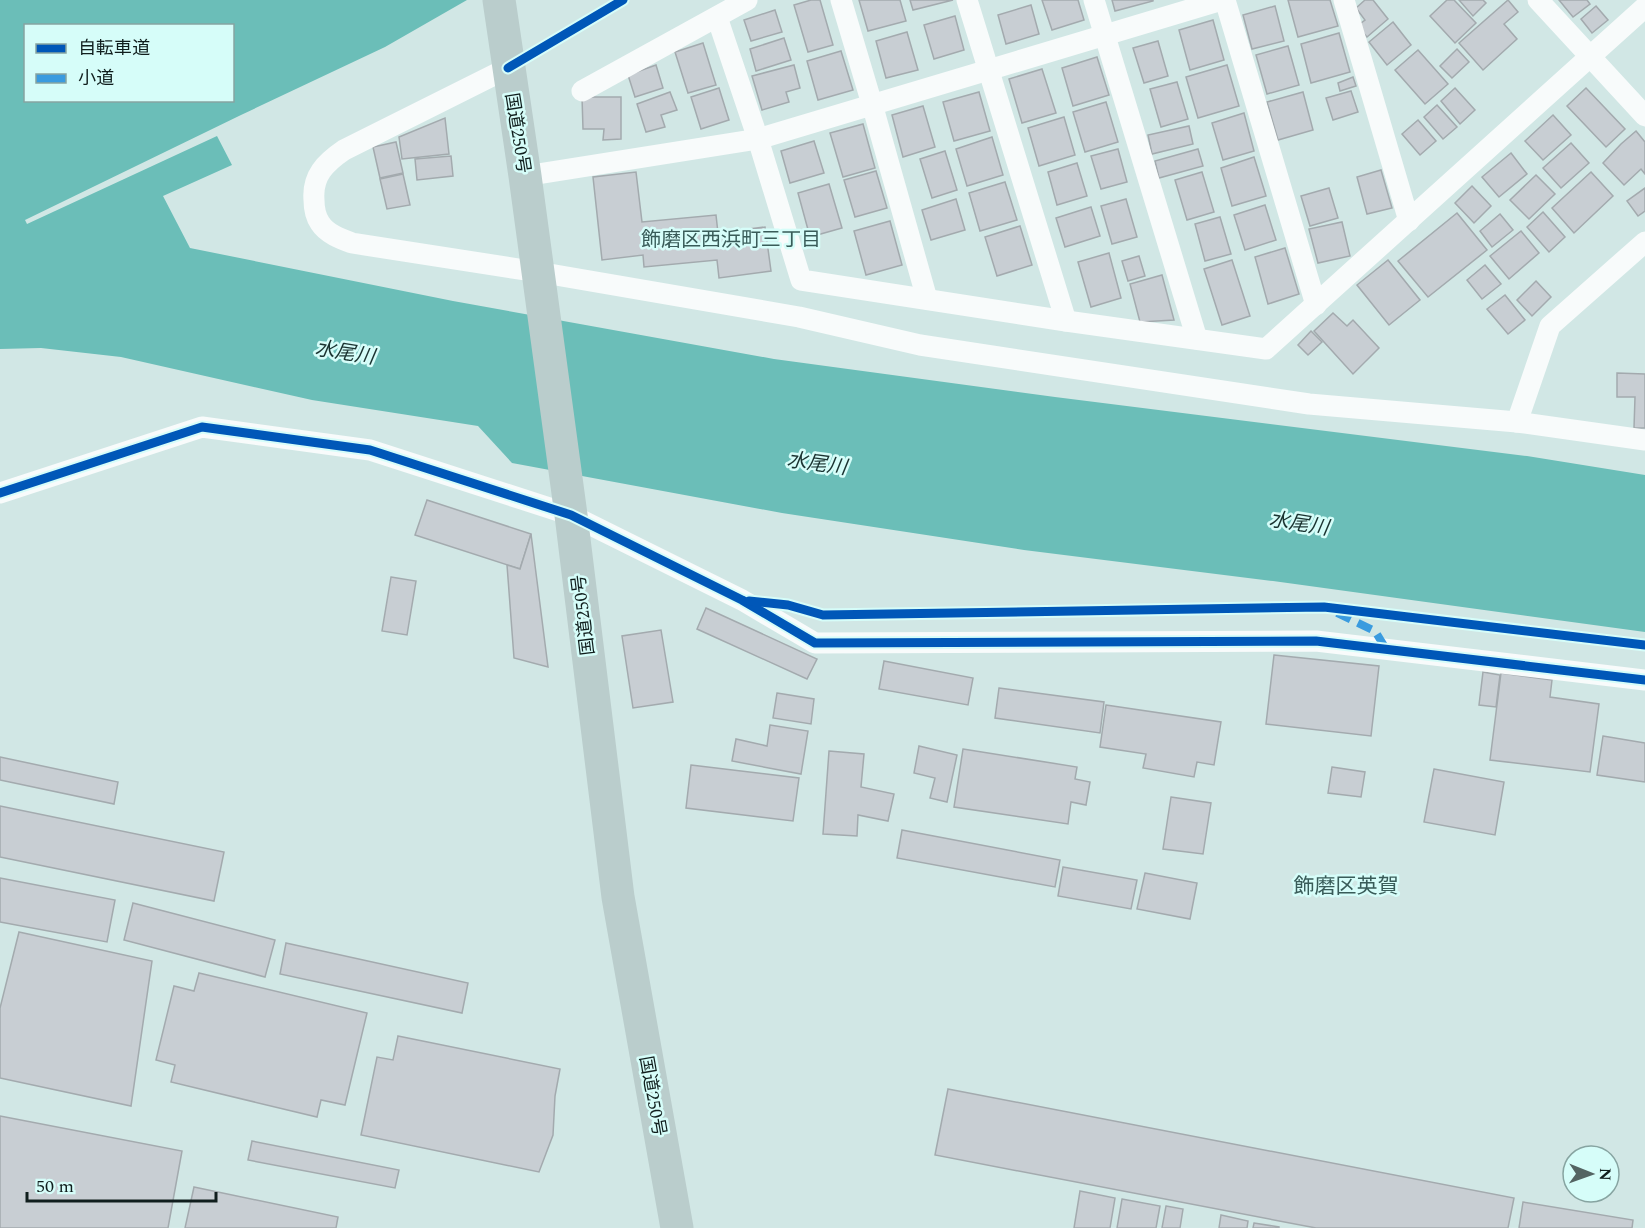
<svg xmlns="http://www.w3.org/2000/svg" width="1645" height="1228" font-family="Spectral,'Noto Sans JP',serif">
<rect width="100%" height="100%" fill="#d1e7e5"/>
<path fill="#6bbeb8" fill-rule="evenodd" d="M0 0H467L385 47 241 115 25 220 27 224 217 136 232 165 163 196 190 248 453 301 774 359 1055 397 1527 456 1645 475V632L1273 581 1024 550 782 513 512 463 478 426 312 400 121 357 41 348 0 349ZM26 26H232V100H26Z"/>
<g fill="#c8ced3" stroke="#a3aaae" stroke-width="1.5">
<path d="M811 0H820L833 45 808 52 794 5Z"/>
<path d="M859 0H900L906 21 868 31Z"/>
<path d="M910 0H953L913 10Z"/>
<path d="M1042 0H1078L1084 20 1052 30Z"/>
<path d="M1112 0H1153V1L1115 11Z"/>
<path d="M1288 0H1330L1338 26 1298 37Z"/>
<path d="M1365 0H1373L1388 19 1367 37 1357 26 1365 20 1356 8Z"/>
<path d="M1447 0H1454L1476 23 1455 43 1430 16Z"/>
<path d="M1459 0H1483L1486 3 1473 16Z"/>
<path d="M1508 0 1518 12 1504 24 1517 39 1483 70 1459 43Z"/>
<path d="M1559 0H1587L1590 4 1573 17Z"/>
<path d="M1031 5 1039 34 1006 44 998 15Z"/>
<path d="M1275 6 1284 41 1252 49 1243 15Z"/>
<path d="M1596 6 1608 20 1592 33 1581 19Z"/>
<path d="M775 10 782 32 751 41 744 20Z"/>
<path d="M955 16 964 50 934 59 924 25Z"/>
<path d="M1213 20 1224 60 1190 70 1179 30Z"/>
<path d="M1393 22 1411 45 1387 65 1369 42Z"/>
<path d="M907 32 918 70 886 78 876 41Z"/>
<path d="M1339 33 1350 72 1311 83 1301 44Z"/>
<path d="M784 38 791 60 756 71 750 49Z"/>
<path d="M1158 41 1168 76 1144 83 1133 48Z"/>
<path d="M703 43 716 85 688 93 675 52Z"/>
<path d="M1288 46 1299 85 1267 94 1256 55Z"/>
<path d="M1457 49 1469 62 1452 78 1440 66Z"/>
<path d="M1418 50 1448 84 1425 104 1395 70Z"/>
<path d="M841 51 853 90 818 100 807 61Z"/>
<path d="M1097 57 1109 95 1073 106 1062 68Z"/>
<path d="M656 65 663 88 635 97 628 75Z"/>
<path d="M794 65 800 88 786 92 789 102 762 110 752 76Z"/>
<path d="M1227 65 1239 106 1198 118 1186 77Z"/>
<path d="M1042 69 1056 113 1022 123 1009 79Z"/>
<path d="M1353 77 1356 86 1340 91 1338 83Z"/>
<path d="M1177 82 1188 119 1161 127 1150 89Z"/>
<path d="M719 88 729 120 701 129 691 97Z"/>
<path d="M1455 88 1475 110 1460 124 1441 101Z"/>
<path d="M1586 88 1625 129 1606 147 1567 106Z"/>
<path d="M1351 91 1358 112 1333 120 1326 98Z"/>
<path d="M670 92 677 110 661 115 665 127 646 132 637 104Z"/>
<path d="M979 92 990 131 954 141 943 102Z"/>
<path d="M1303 92 1313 130 1278 140 1267 102Z"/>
<path d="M582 97H621V139L603 140 604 129H583Z"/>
<path d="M1106 102 1118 142 1085 152 1073 112Z"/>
<path d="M1437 105 1457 127 1443 139 1424 117Z"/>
<path d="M923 106 935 147 903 157 892 115Z"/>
<path d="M1244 113 1254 151 1223 160 1212 123Z"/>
<path d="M1553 115 1571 135 1543 160 1525 141Z"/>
<path d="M1064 117 1075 155 1039 166 1028 128Z"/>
<path d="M445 118 449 154 402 159 399 137Z"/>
<path d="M1418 120 1436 141 1420 155 1402 134Z"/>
<path d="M863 124 875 168 843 177 830 133Z"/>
<path d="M1189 126 1193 144 1152 154 1148 135Z"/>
<path d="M1636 131 1645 142V174L1641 169 1624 185 1603 163 1621 144Z"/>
<path d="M992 137 1003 175 967 186 956 149Z"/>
<path d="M814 141 824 173 790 183 781 151Z"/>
<path d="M396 142 403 173 380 178 373 147Z"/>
<path d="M1571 143 1589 163 1561 188 1543 168Z"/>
<path d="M1118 149 1127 182 1101 189 1091 156Z"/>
<path d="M1198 149 1203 166 1159 178 1155 161Z"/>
<path d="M945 151 957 190 932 198 920 159Z"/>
<path d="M1511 153 1527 174 1499 197 1482 177Z"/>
<path d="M451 156 453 176 417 180 415 159Z"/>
<path d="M1254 157 1266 196 1232 206 1221 168Z"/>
<path d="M1077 163 1087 196 1057 205 1048 172Z"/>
<path d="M1381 170 1392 208 1367 214 1357 177Z"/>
<path d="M876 171 887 208 855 217 844 180Z"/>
<path d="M636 172 642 222 716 215 718 233 765 227 771 271 719 278 717 260 644 267 643 255 602 260 593 177Z"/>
<path d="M1202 172 1214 212 1187 220 1175 180Z"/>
<path d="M1591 172 1613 196 1574 233 1552 208Z"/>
<path d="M403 174 410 205 387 209 380 179Z"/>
<path d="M1536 175 1555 194 1529 219 1510 200Z"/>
<path d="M1005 182 1017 220 980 231 969 193Z"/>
<path d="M829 184 842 228 810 237 798 193Z"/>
<path d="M1472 186 1491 206 1474 223 1455 203Z"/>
<path d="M1329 188 1338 218 1310 226 1301 196Z"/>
<path d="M1645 188V211L1638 216 1627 201Z"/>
<path d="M956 199 965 230 931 240 922 210Z"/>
<path d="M1126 199 1137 237 1112 244 1101 206Z"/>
<path d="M1265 205 1276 240 1245 250 1234 215Z"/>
<path d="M1091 207 1100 236 1065 247 1056 218Z"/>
<path d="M1543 212 1565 237 1549 252 1527 227Z"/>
<path d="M1457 213 1487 250 1428 297 1398 261Z"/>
<path d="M1500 214 1513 230 1492 247 1480 231Z"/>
<path d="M1220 217 1231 254 1205 261 1195 224Z"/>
<path d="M890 221 902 265 866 275 854 231Z"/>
<path d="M1342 222 1350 256 1318 263 1309 229Z"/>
<path d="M1020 226 1032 265 997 276 985 237Z"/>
<path d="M1521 231 1539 253 1509 279 1490 256Z"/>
<path d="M1285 248 1299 294 1268 304 1255 257Z"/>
<path d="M1109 253 1121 298 1091 307 1078 262Z"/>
<path d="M1139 256 1145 276 1128 281 1122 261Z"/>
<path d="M1232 260 1250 316 1222 325 1204 269Z"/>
<path d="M1388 260 1420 300 1389 325 1357 285Z"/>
<path d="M1485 265 1501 284 1482 299 1467 280Z"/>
<path d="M1162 275 1174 320 1140 322 1130 284Z"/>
<path d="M1536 281 1551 297 1532 316 1517 300Z"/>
<path d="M1505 295 1525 320 1508 334 1487 309Z"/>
<path d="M1333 313 1347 326 1353 320 1379 348 1353 374 1314 331Z"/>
<path d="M1311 331 1322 342 1308 355 1298 345Z"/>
<path d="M1617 373 1645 374V428H1634L1635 397H1617Z"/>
<path d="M427 500 531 534 520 569 415 535Z"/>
<path d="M531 534 548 667 514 658 507 565 520 569Z"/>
<path d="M391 577 416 581 407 635 382 631Z"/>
<path d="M706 608 817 659 807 679 697 629Z"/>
<path d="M661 630 673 702 633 708 622 636Z"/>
<path d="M1274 655 1379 666 1371 736 1266 724Z"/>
<path d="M884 661 973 678 968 705 879 689Z"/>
<path d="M1483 672 1500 675 1496 707 1479 705Z"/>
<path d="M1501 673 1552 680 1550 697 1599 704 1590 772 1490 760Z"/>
<path d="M999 688 1104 702 1100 733 995 718Z"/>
<path d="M777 693 814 699 811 724 773 718Z"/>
<path d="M1106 705 1221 722 1214 765 1197 762 1194 777 1143 768 1146 754 1100 747Z"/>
<path d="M770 725 808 731 801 774 732 761 736 739 767 746Z"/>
<path d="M1603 736 1645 743V782L1597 775Z"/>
<path d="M919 746 957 755 947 802 930 798 935 778 914 773Z"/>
<path d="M963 749 1077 767 1075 779 1090 782 1086 805 1071 802 1068 824 954 807Z"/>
<path d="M829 751 864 754 861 787 894 794 888 821 858 815 857 836 823 834Z"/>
<path d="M0 757 118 782 114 804 0 780Z"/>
<path d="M691 765 799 778 793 821 686 808Z"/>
<path d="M1332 767 1365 772 1361 797 1328 793Z"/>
<path d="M1434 769 1504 782 1495 835 1424 822Z"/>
<path d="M1171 797 1211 803 1203 854 1163 849Z"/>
<path d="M0 806 224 852 214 901 0 857Z"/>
<path d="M902 830 1060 860 1055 887 897 858Z"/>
<path d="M1063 867 1137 880 1131 909 1058 896Z"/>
<path d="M1145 873 1197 883 1190 919 1137 909Z"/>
<path d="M0 878 115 900 107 942 0 922Z"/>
<path d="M133 903 275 940 265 977 124 940Z"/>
<path d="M19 932 152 961 131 1106 0 1078V1008Z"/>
<path d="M286 943 468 983 462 1013 280 974Z"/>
<path d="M199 973 367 1013 345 1105 321 1100 317 1117 171 1082 175 1065 156 1060 174 986 194 991Z"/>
<path d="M398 1036 560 1069 555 1096 553 1135 539 1172 361 1135 377 1057 393 1060Z"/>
<path d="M948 1089 1514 1198 1508 1228H1316L935 1155Z"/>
<path d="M0 1116 182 1151 168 1228H0Z"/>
<path d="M252 1141 399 1170 395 1188 248 1160Z"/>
<path d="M194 1187 338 1217 336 1228H185Z"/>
<path d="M1080 1191 1115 1198 1110 1228H1074Z"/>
<path d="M1122 1199 1160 1206 1156 1228H1117Z"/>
<path d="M1523 1202 1633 1220 1632 1228H1519Z"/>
<path d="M1166 1206 1183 1209 1180 1228H1162Z"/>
<path d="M1221 1215 1248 1221 1247 1228H1219Z"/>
<path d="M1254 1223 1279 1227V1228H1253Z"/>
</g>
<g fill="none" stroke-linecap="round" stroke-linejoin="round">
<g stroke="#f8fbfb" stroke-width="21">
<path d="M841 0 872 104 927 299"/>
<path d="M967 0 1066 321"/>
<path d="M1094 0 1197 339"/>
<path d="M1225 0 1316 305"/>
<path d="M1344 0 1409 221"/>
<path d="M1538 0 1645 116"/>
<path d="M717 17 758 139 801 280 1066 321 1266 349 1645 7"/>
<path d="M508 68 344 150C325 163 312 176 314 200 314 207 316 217 320 223 327 234 341 239 352 243L538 272 799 317 920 345 1309 404 1517 422 1645 440"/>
<path d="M582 91 747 0"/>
<path d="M525 176 758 139 1222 0"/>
<path d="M1517 422 1550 326 1645 242"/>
<path d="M0 493 202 427 370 450 571 515 742 600 815 643 1316 641 1645 680"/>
</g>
<path stroke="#bacdcc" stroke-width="33" d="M499 0 525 176 571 515 618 897 677 1228"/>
<path stroke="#3a9bdf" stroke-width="8" stroke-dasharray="15 8" stroke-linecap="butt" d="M1337 613 1375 631 1386 649"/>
<defs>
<g id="cycleway">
<path d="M508 68 623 0"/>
<path d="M0 493 202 427 370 450 571 515 742 600 815 643 1316 641 1645 680"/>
<path d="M749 601 788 605 823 615 1324 607 1645 645"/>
</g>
</defs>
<use href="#cycleway" stroke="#d6fdf9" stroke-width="13"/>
<use href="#cycleway" stroke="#0057b8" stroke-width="9"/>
</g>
<g text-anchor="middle" stroke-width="5" stroke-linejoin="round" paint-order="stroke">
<g font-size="18" fill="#101e1d" stroke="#d6fdf9">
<text transform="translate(518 133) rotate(81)" y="6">国道250号</text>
<text transform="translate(583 615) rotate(-97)" y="6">国道250号</text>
<text transform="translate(653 1096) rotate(80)" y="6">国道250号</text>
</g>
<g font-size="20" fill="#395c59" stroke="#d6fdf9">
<text x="731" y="246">飾磨区西浜町三丁目</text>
</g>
<g font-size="20" font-style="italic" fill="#1b3331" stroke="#d6fdf9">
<text transform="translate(345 352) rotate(9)" y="7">水尾川</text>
<text transform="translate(817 463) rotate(8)" y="7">水尾川</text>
<text transform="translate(1299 523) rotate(9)" y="7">水尾川</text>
</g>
<g font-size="21" fill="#395c59" stroke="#d6fdf9">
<text x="1346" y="893">飾磨区英賀</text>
</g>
</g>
<rect x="24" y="24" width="210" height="78" fill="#d6fdf9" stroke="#87a4a1" stroke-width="1.5"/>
<rect x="36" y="44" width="30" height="9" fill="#0057b8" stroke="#87a4a1" stroke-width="1.5"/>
<text x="78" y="54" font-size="18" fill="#101e1d">自転車道</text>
<rect x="36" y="74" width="30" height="9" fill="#3a9bdf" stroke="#87a4a1" stroke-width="1.5"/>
<text x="78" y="84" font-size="18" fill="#101e1d">小道</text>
<g transform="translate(1591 1174) rotate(91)"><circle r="28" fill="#d6fdf9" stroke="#87a4a1" stroke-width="1.5"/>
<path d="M0-4.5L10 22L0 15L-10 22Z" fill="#546463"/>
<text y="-9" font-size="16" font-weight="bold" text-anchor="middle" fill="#101e1d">N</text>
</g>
<path d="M27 1192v9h189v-9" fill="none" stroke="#101e1d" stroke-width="3"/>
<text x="36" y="1192" font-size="18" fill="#101e1d" stroke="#d6fdf9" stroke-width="4.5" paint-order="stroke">50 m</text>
</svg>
